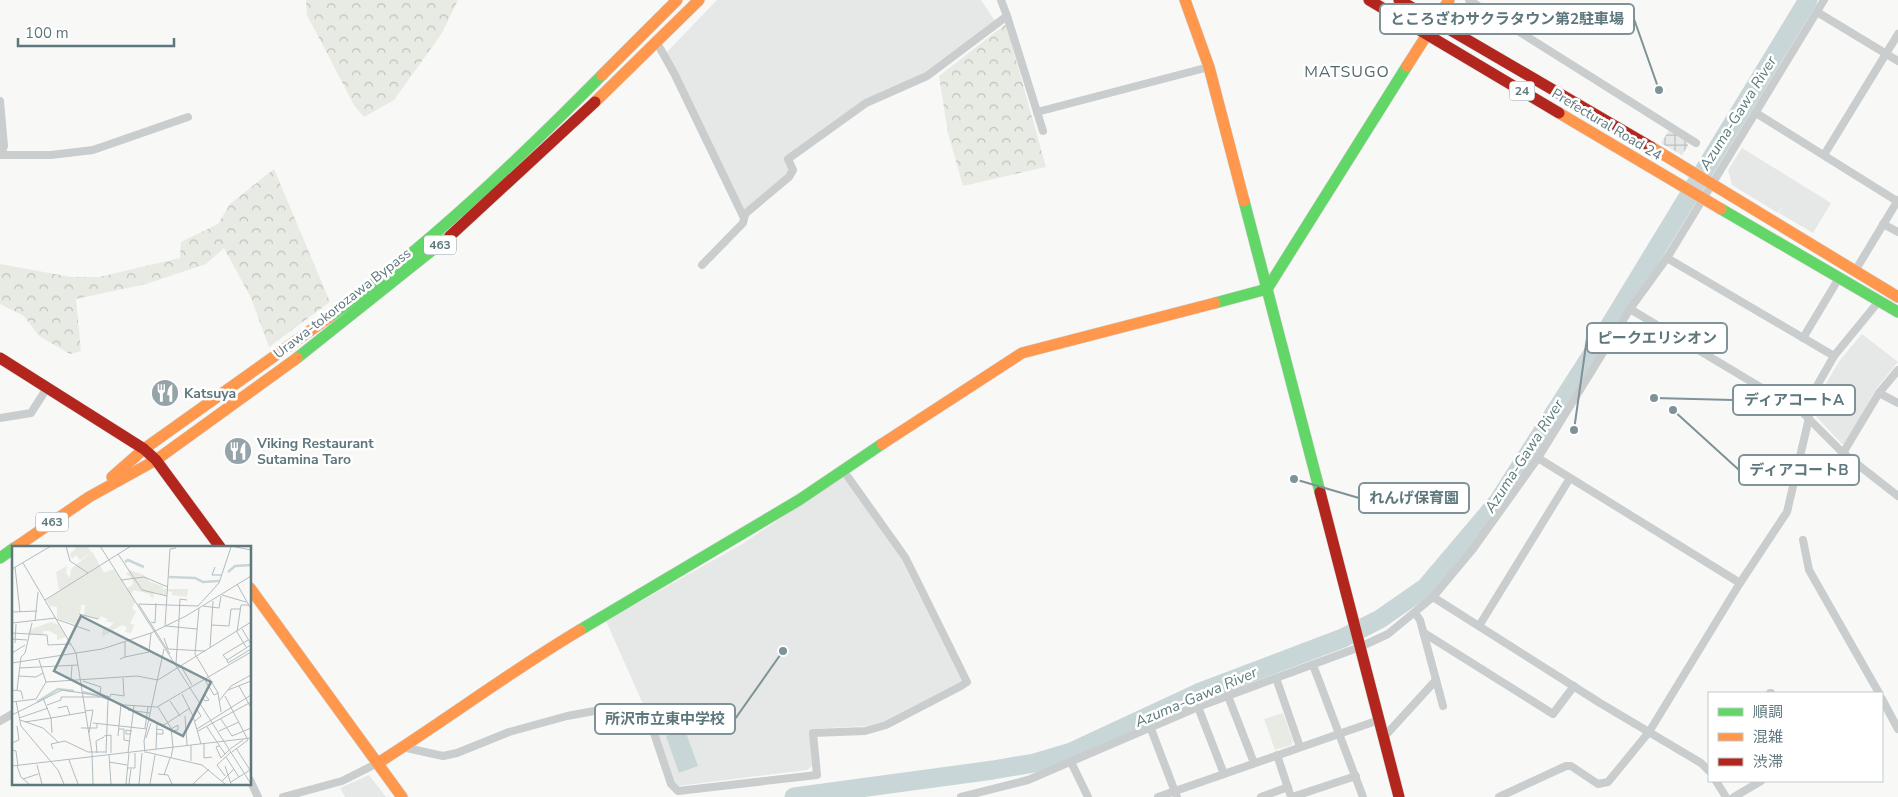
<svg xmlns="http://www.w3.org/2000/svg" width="1898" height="797" font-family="'Nunito Sans','Noto Sans JP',sans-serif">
<defs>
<pattern id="industrial-grid" width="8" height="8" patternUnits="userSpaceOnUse" patternTransform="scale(1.25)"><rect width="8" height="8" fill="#e6e8e7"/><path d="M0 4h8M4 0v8" fill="none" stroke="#bec1c0"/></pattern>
<pattern id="forest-crowns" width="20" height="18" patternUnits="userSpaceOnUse" patternTransform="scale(1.25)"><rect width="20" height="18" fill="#e8eae4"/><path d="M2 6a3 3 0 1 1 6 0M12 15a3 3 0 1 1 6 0" fill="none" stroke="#bfc2be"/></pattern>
</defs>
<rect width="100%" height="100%" fill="#f8f8f7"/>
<g fill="#e6e8e7">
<path d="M717 0H981L997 24 927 76 866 103 788 159 793 170 746 213 666 53Z"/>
<path d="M1742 148 1831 203 1813 233 1779 213 1784 204 1778 213 1732 185 1728 170Z"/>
<path d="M1862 334 1898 362 1876 389 1845 444H1842L1810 410 1840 360Z"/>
<path d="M841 478H845L900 557 962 681 885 721 867 726 810 729 812 766 807 770 678 786 674 783 646 703 643 704 606 621 742 544Z"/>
<path d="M369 775 386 797H345L340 788Z"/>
</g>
<path fill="url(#industrial-grid)" d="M1669 130 1687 141 1688 146 1682 155 1661 143Z"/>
<path fill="#e8eae4" d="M1283 713 1293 741 1292 745 1275 750 1264 719Z"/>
<g fill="url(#forest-crowns)">
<path d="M306 0H458L442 33 394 100 364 117 354 105 307 15Z"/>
<path d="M1006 24 1046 167 963 186 948 133 939 76Z"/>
<path d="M274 169 330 302 269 347 251 298 224 248 206 264 146 284 76 299 81 351 70 354 39 336 24 316 0 304V264L71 277H99L180 258 181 242 218 224 230 204Z"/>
</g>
<path fill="#c9d6d7" d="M685 730 698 766 679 773 666 736Z"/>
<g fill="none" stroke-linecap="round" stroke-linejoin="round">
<path stroke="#c9d6d7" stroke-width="19" d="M794 797 993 770 1034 763 1071 752 1198 693 1343 638 1380 619 1426 587 1497 503 1596 348 1808 0"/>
<defs>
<g id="fast">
<path d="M1244 201 1320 492"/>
<path d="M1721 209 1898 312"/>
<path d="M1215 303 1267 289 1407 66"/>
<path d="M328 318C427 247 517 161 602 75"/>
<path d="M297 358 450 236"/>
<path d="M0 558 14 548"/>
<path d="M580 630 799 500 882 444"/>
</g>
<g id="slow">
<path d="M1185 0 1209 67 1244 201"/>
<path d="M1407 66 1449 0"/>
<path d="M602 75 677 0"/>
<path d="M595 102 699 0"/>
<path d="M1559 113 1721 209"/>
<path d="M1651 147 1898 297"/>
<path d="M882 444 1022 353 1215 303"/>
<path d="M112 477 144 449 328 318"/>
<path d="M16 547 89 497 156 460 297 358"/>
<path d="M250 588 402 797"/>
<path d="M378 763C446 720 511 671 580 630"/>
</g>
<g id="jam">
<path d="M1369 0 1559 113"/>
<path d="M1399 0 1651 147"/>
<path d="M450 236 595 102"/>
<path d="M0 358 144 449 156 460 220 547"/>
<path d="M1320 492 1399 797"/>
</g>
</defs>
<use href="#fast" stroke="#d2d4d4" stroke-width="12"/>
<use href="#slow" stroke="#d2d4d4" stroke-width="12"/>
<use href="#jam" stroke="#d2d4d4" stroke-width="12"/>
<g stroke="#cacdcd" stroke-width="8">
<path d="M1469 0 1696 143"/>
<path d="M1817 12 1898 61"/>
<path d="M1007 16 1043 131"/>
<path d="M657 43 674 73 744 218 743 223 702 265"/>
<path d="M0 101 4 146 1 155"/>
<path d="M1037 112 1209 67"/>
<path d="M1756 113 1897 201"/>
<path d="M0 155H51L93 150 188 117"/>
<path d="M1824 155 1898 34"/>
<path d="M744 218 746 213 789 177 793 170 788 159 866 103 927 76 1007 16 1001 0"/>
<path d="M1883 224 1898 232"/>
<path d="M1667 258 1834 356"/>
<path d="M1855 271 1898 200"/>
<path d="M1630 309 1802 412 1843 453 1898 496"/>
<path d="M1803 338 1839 278"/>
<path d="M1879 393 1898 403"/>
<path d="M1802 412 1834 356 1879 301"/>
<path d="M0 418 31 413 47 388"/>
<path d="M1843 453 1879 393 1898 370"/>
<path d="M1538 458 1740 583"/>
<path d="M1803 540 1809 570 1879 693"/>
<path d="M1433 597 1600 703 1701 763 1709 771"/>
<path d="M1415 613 1420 620 1443 706"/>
<path d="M1479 626 1570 478"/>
<path d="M1424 633 1553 714 1574 686"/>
<path d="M1313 665 1363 797"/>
<path d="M1276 678 1300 747"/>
<path d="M1770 693H1771"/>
<path d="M1228 696 1254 763"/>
<path d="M1882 699 1898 729"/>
<path d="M1198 707 1224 774"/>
<path d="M0 721 14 713"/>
<path d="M1151 729 1177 797"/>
<path d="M1384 737 1436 680"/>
<path d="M402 747 443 756 457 753 509 732 567 716 616 707H642L646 709 671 784 678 791 817 775 813 733 865 731 886 725 961 686 967 682 905 557 843 470"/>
<path d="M1277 755 1291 797"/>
<path d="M1071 762 1088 797"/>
<path d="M250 780 258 797"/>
<path d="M1716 781 1726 797"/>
<path d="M283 797 342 781 378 763"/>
<path d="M961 797 1028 780 1198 707 1360 647 1388 634 1433 597 1473 549 1538 458 1630 309 1667 258 1824 0"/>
<path d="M1158 797 1379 720"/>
<path d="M1261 797 1288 787"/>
<path d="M1292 797 1356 776"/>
<path d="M1499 797 1566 766H1571L1598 784 1608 782 1649 732 1740 583 1787 512 1809 418"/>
<path d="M1734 797 1761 781"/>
</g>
<use href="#fast" stroke="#63d668" stroke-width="11"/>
<use href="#slow" stroke="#ff974d" stroke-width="11"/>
<use href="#jam" stroke="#b3261e" stroke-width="11"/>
</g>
<defs>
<symbol id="restaurant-disc" viewBox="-11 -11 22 22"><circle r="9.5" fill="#94a4a8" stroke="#fff"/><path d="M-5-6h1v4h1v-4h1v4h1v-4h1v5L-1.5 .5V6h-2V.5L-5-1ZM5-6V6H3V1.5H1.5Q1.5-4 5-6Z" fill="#fff"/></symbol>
</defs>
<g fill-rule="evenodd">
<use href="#restaurant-disc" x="149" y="377" width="32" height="32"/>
<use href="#restaurant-disc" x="222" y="435" width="32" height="32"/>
</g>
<g text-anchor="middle" stroke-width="5" stroke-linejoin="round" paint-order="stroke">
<g fill="#fff" stroke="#8ea0a4" stroke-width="1">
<rect x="1509.5" y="81.5" width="25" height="19" rx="4"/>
<rect x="424" y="235.5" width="32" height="19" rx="4"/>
<rect x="36" y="512.5" width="32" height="19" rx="4"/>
</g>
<g font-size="12" font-weight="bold" fill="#5e777d">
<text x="1522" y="95">24</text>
<text x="440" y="249">463</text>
<text x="52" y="526">463</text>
</g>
<g font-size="14" fill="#5e777d" stroke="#fff">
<text transform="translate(1607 124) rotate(31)" y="5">Prefectural Road 24</text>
<text transform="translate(342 303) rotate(-38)" y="5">Urawa-tokorozawa Bypass</text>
</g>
<g font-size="14" font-weight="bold" fill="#5e777d" stroke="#fff" text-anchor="start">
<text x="184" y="398">Katsuya</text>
<text x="257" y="448">Viking Restaurant<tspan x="257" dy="16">Sutamina Taro</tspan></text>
</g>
<g font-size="15" font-style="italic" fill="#5d7c7d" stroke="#fff">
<text transform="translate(1738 113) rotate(-58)" y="5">Azuma-Gawa River</text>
<text transform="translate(1524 456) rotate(-57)" y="5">Azuma-Gawa River</text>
<text transform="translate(1196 697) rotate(-23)" y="5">Azuma-Gawa River</text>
</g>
<g font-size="16" letter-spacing="1" fill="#54696e" stroke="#fff">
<text x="1347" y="77">MATSUGO</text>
</g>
</g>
<g transform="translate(12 546)">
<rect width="239" height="239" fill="#f8f8f7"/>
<path d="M80 6 92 27 102 23 123 57 109 79 94 75 97 72 89 65 88 73 72 69 74 59 70 58 65 79 45 72V61L38 60 34 54 55 40 72 12Z" fill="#e8eae4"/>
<path d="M80 6 92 27 99 24 114 43 121 38 120 32 114 28 118 24 132 29 138 36 151 40 150 43H176L175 51 160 49V46L155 45V50L142 46 141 53 137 48 122 44 119 48 123 56 117 59 124 66 118 77 122 79 119 87 113 86 115 81 110 79 90 91 91 80 96 82 102 77 90 70 86 73 72 69 73 59 54 55 41 60 39 51 51 43 49 30 58 32 59 23ZM39 76 47 79 54 91 45 94V89L37 85H31V89L16 88 17 84Z" fill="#e8eae4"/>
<path d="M66 0H75L79 6 68 14 64 9 60 13 58 8ZM55 20 54 27 58 32 49 31 51 42 47 44 44 26Z" fill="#e8eae4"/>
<path fill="none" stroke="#c9d6d7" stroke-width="2.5" d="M113 16 116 14 132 21M216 26 223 20 239 19M157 31 183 32 191 36 207 35M71 146 96 152M25 156 46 143 62 145"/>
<path fill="none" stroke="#b1bcbf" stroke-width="1" d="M54 0 58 15 76 27M88 0 239 238M219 0 239 4M106 8 130 44 155 50M11 17 64 107 80 207 81 238M3 21 8 66M203 21 200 29H209M0 23 39 0M109 34 132 31 156 41M225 38 239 63M210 49 234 56M33 54 119 0M126 58 186 60 207 37 219 1M127 59 158 108M191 60 207 62 209 50M187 62 183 108 206 147 209 166M0 66 25 65M67 68 86 73M44 73 78 85M167 73 168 53 175 54M23 75 26 46M139 76 143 77 144 57M0 77 44 72M199 79 217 80 219 63H228M153 80 158 3 164 2M154 80 185 83M230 83 239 98M225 86 229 59H237M225 86 234 101M0 87 35 89 36 99 59 98M152 92 156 103 193 105M0 93 15 94M236 94 211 109 215 114 239 99M3 97 4 78M198 102 201 55M0 107 13 99M113 111 137 106 139 87M108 113 113 111V96M27 114 34 136M215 114 216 117 239 103M0 117 90 103 139 87 174 70 239 30M164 117 167 74M169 120 180 139M7 122 66 119M6 130 24 131 31 127M59 134 60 119M193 134 202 149 206 147M71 135 89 141 88 148 98 151 99 148 112 150 111 132M34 136 125 130 146 134 239 76M227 140 239 162M0 144 9 145 11 153M5 144 9 111 13 107 20 77M216 144 239 135M170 148 181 170 189 198M213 150 236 194 220 206M190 151 193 155 197 154 193 149M31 152 39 172 40 187M4 155 9 180 46 224 52 238M158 155 168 170M207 155 219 140 239 129M0 156 24 153 34 136M35 159 49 154V151H88M146 161 159 182 161 201 159 212M46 162 55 160 58 169M116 164 138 167M73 165 81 164 77 187M0 169 50 144 83 149 112 159 145 161 239 106M173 170 175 199M7 172 36 162M39 172 74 166M209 173 220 190 239 182M8 174 31 182 46 196M137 174 152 179 178 162M183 175 189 170 184 162M13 176 39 172M81 177 135 183M195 181 213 208M69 182H85V177M133 182 136 161M107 183H112V194L117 195M159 183 166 179V184L159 185M185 183 239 149M186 185 239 156M207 185 227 176M119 188H114V184L120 185M144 188H151V184L144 183M92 190 99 189V207M106 190 109 158M134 192 139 177M0 197 7 194 5 180M192 197V212L200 211M179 199V215M207 200 204 201 209 212 217 204M224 202 238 224M41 203 39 198 53 195 76 206H94M144 203 145 177M218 203 231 194M0 204 4 205 6 220M134 206 190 219 213 238M85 207 84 195 92 191M94 207 96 154M116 207 122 160M133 207 132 195 152 103M97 209 99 238M214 211 227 231M57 214 66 238M97 216 115 219M25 219 30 238M0 220 239 192M5 220 9 231 17 238M213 220 219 238M115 222H123V207M146 228 156 229 160 238M152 229 158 212M213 230 205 219 219 206M11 233 26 228M210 235 222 223M219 236 238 224M114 238 117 207M117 238 119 223M127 238 130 207M138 238 143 209M181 238 197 223"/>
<path fill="#7e9297" fill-opacity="0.15" stroke="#7e9297" stroke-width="2.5" d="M69 70 199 136 171 190 42 125Z"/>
<rect width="239" height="239" fill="none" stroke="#5e777d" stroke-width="2.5"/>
</g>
<path fill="none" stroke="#7e9297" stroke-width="2" d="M1659 90L1634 19M1574 430L1587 338M1654 398L1733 400M1673 410L1739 470M1294 479L1359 498M783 651L735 719"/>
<g fill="#7e9297" stroke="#fff" stroke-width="2">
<circle cx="1659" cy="90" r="5"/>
<circle cx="1574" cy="430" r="5"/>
<circle cx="1654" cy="398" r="5"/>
<circle cx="1673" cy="410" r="5"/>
<circle cx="1294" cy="479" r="5"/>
<circle cx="783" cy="651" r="5"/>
</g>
<g fill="#fff" stroke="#7e9297" stroke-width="2">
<rect x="1380" y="4" width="254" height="30" rx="5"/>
<rect x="1587" y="323" width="140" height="30" rx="5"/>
<rect x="1733" y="385" width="122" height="30" rx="5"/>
<rect x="1739" y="455" width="120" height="30" rx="5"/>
<rect x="1359" y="483" width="110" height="30" rx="5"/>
<rect x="595" y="704" width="140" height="30" rx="5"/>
</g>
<g font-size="15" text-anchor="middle" font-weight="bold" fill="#5e777d">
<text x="1507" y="24">ところざわサクラタウン第2駐車場</text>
<text x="1657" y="343">ピークエリシオン</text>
<text x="1794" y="405">ディアコートA</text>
<text x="1799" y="475">ディアコートB</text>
<text x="1414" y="503">れんげ保育園</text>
<text x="665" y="724">所沢市立東中学校</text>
</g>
<rect x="1708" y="692" width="175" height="90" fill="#ffffff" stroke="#bfc9cb"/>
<rect x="1718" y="708" width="25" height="8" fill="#63d668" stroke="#bfc9cb"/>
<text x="1753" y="717" font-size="15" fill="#5e777d">順調</text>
<rect x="1718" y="733" width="25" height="8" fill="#ff974d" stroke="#bfc9cb"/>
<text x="1753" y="742" font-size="15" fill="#5e777d">混雑</text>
<rect x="1718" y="758" width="25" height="8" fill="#b3261e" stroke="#bfc9cb"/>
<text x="1753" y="767" font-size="15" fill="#5e777d">渋滞</text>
<path d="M18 38v8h156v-8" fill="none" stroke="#5e777d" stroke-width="2.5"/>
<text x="25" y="38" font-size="15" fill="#5e777d" stroke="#ffffff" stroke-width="4" paint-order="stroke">100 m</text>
</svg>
